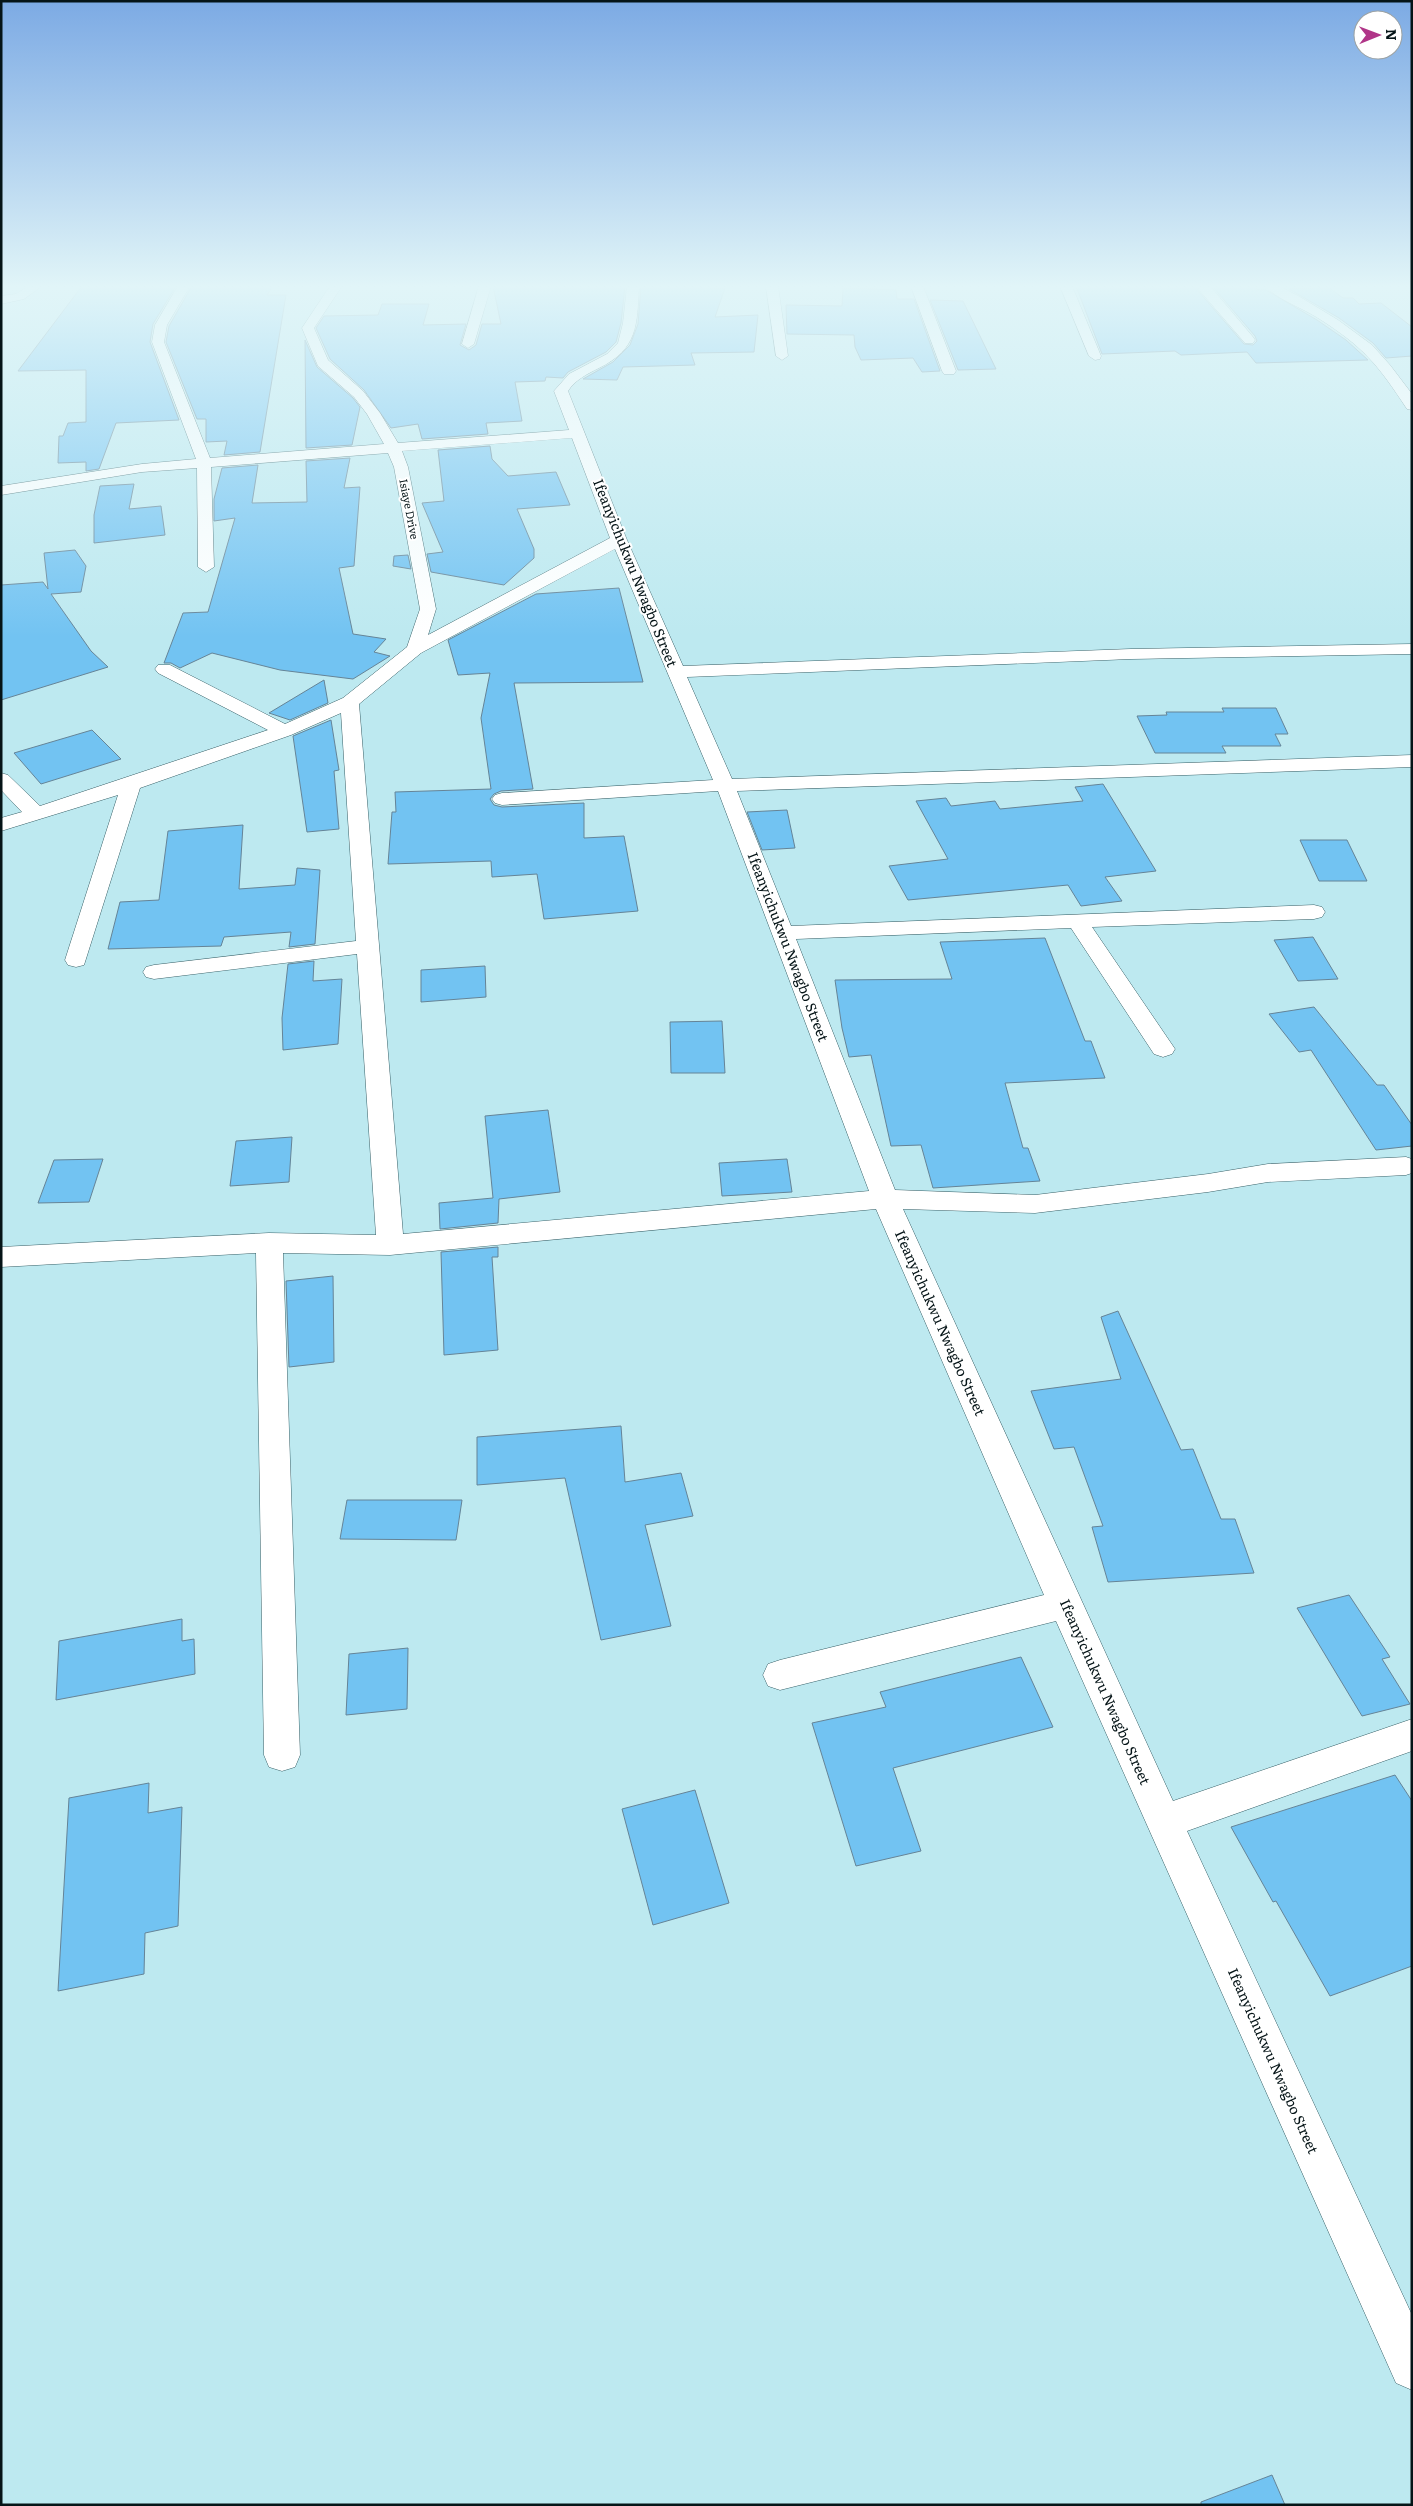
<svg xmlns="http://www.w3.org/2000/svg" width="1413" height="2506" font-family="Literata,serif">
<rect width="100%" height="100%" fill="#bde9f0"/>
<g fill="#72c3f2" stroke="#658497">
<path d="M82 286H176L153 324 150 342 179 420 116 423 99 469 86 471V462L58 463 59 436H63L68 423 86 422V370L18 371Z"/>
<path d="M192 286H273L267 295H286L260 452 224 455 227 441 206 442V419H197L166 342 169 326Z"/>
<path d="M493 286H625L621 323 616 342 606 352 568 372 563 378 546 377 545 381 515 382 522 421 486 423 488 434 422 439 418 424 391 428 364 390 330 359 316 328 324 316 378 315 382 304H429L423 325 466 324 460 345 469 350 476 345 482 324H501Z"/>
<path d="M641 286 725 288 715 317 758 315 754 352 691 353 695 365 623 367 617 380 583 379 613 362 630 345 638 324Z"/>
<path d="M1076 286H1196L1199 292 1244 344 1253 345 1257 341 1255 336 1212 286H1252L1259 290H1266L1317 320 1346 340 1368 360 1256 363 1247 352 1181 355 1175 351 1102 354Z"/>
<path d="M1328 287 1343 298H1353L1359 304 1381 303 1412 327V356L1386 358 1373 343 1339 318 1289 289Z"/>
<path d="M843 288 896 290 897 299H914L940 371 922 372 913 358 861 360 855 347 854 335 787 334 786 305 842 306Z"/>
<path d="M930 300 963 301 996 369 958 370Z"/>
<path d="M305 340 317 367 353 398 360 407 352 445 306 448Z"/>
<path d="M490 446 492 459 508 476 556 472 570 505 517 509 534 549V558L504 585 431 572 427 554 443 552 422 503 444 501 438 450Z"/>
<path d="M350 458 344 488 360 487 354 566 339 568 353 634 386 639 374 652 390 656 353 679 280 670 212 653 180 668 171 663H164L183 613 208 612 235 518 214 521V499L222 468 258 465 252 503 307 502 306 461Z"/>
<path d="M134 484 129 509 161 506 165 535 94 543V515L100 486Z"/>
<path d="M75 550 86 566 81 592 51 594 91 651 108 667 1 700V585L43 582 48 589 44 553Z"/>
<path d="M408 555 411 569 393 566 394 556Z"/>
<path d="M619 588 643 682 514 683 533 789 501 791 494 794 490 799 494 805 502 807 584 803V838L624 836 638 911 544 919 537 874 492 877 491 861 388 864 392 812H396L395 792 491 789 481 718 490 673 458 675 448 640 536 594Z"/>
<path d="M324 680 328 703 290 720 269 713Z"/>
<path d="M1222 708H1276L1288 734H1275L1281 746H1222L1226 753H1155L1137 716 1167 715 1166 712H1224Z"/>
<path d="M331 720 339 770 334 771 339 829 307 832 293 736Z"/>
<path d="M92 730 121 759 41 784 14 753Z"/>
<path d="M1103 784 1156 871 1105 877 1122 901 1081 906 1068 885 908 900 889 866 948 859 916 801 946 798 951 806 995 801 1000 809 1083 801 1075 787Z"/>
<path d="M787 810 795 848 762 850 747 812Z"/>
<path d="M243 825 239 889 295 885 297 868 320 870 315 944 289 947 291 932 224 937 221 946 108 949 120 902 159 900 168 831Z"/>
<path d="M1300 840H1347L1367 881H1319Z"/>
<path d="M1313 937 1338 979 1298 981 1274 940Z"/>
<path d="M1045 938 1085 1041H1091L1105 1078 1005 1083 1023 1148H1028L1040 1181 933 1188 921 1145 891 1146 871 1055 849 1057 842 1028 835 980 952 979 940 942Z"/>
<path d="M314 961 313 981 342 979 338 1044 283 1050 282 1018 288 964Z"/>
<path d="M485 966 486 997 421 1002V970Z"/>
<path d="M1314 1007 1377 1085H1384L1412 1125V1146L1376 1150 1311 1050 1299 1052 1269 1014Z"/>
<path d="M722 1021 725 1073H671L670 1022Z"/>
<path d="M548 1110 560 1192 499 1199 498 1223 440 1229 439 1203 493 1198 485 1116Z"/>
<path d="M292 1137 289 1182 230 1186 236 1141Z"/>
<path d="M103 1159 89 1202 38 1203 54 1160Z"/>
<path d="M787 1159 792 1192 722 1196 719 1163Z"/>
<path d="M498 1247V1257H492L498 1350 444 1355 441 1252Z"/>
<path d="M333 1276 334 1362 289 1367 286 1281Z"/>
<path d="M1118 1311 1181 1450 1193 1449 1221 1519H1235L1254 1573 1108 1582 1092 1527 1103 1526 1074 1447 1054 1449 1031 1391 1121 1379 1101 1317Z"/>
<path d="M621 1426 625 1482 681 1473 693 1516 645 1525 671 1626 601 1640 565 1478 477 1485V1437Z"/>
<path d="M347 1500H462L456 1540 340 1539Z"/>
<path d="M1349 1595 1390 1657 1382 1659 1410 1704 1362 1716 1297 1608Z"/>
<path d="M182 1619V1641L194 1639 195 1674 56 1700 59 1641Z"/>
<path d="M408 1648 407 1709 346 1715 349 1654Z"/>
<path d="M1021 1657 1053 1727 893 1768 921 1851 856 1866 812 1723 886 1707 880 1692Z"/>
<path d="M1395 1775 1412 1801V1966L1330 1996 1276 1901 1273 1902 1231 1827Z"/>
<path d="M149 1783 148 1813 182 1807 178 1926 145 1933 144 1974 58 1991 69 1798Z"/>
<path d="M695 1790 729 1903 653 1925 622 1809Z"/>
<path d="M1272 2475 1285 2505H1201V2502Z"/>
</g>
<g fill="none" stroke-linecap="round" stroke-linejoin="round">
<defs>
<g id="minor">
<path d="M29 286H42L24 299 1 304V296L16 294Z"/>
<path d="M178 286H190L167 325 164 342 210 458 384 444 367 414 354 397 318 366 302 328 330 286H342L314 328 328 360 363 391 380 413 398 443 569 430 554 391 569 374 607 354 618 343 623 323 627 286H639C637 325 638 349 599 368 587 374 575 380 568 391L627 540 683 666 1131 649 1412 644V654L1131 659 687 677 732 779 1412 755V767L737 791 791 926 1314 905 1322 907 1325 912 1322 917 1314 919 1092 927 1175 1049 1172 1054 1163 1057 1154 1054 1071 928 796 939 895 1190 1035 1195 1208 1174 1268 1164 1406 1157 1412 1159V1173L1406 1175 1268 1182 1208 1192 1035 1213 903 1209 1173 1801 1412 1719V1751L1187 1831 1412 2315V2390L1396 2383 1056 1621 780 1690 768 1686 763 1675 768 1664 780 1660 1044 1595 876 1209 390 1255 283 1253 300 1755 295 1767 282 1771 269 1767 264 1755 256 1253 1 1267V1247L269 1233 376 1235 357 954 154 979 146 977 143 972 146 967 154 965 356 941 341 713 291 735 140 788 84 965 76 967 68 965 65 960 118 795 1 831V818L22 812 1 790V773L8 775 40 806 268 730 158 673 155 669 158 665H170L285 724 343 698 407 647 420 609 394 467 388 453 211 467 214 567 206 572 198 567 197 468 142 472 1 495V486L142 464 196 459 152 342 155 325ZM572 438 610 538 428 635 436 609 408 467 402 451ZM615 549 713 780 502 793 495 795 492 799 495 803 502 805 718 791 869 1191 403 1234 359 704 421 653Z"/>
<path d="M479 286H491L474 344 468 348 462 344Z"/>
<path d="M766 286H778L788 356 782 360 776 356Z"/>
<path d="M911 286H923L956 371 954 374H944L942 371Z"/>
<path d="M1060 286H1072L1101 356 1100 359 1095 360 1089 356Z"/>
<path d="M1198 286H1210L1253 337 1255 340 1253 343H1245L1200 291Z"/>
<path d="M1265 286H1279L1300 297 1338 320 1372 345 1390 365 1412 394V410L1407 409C1378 365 1364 347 1318 318 1304 309 1275 298 1265 286Z"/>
</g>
</defs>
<use href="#minor" stroke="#396168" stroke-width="1"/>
<use href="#minor" fill="#fff" fill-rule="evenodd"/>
</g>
<linearGradient id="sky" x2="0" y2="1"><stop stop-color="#7caae4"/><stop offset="0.45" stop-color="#e1f5f8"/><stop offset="1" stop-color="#e1f5f8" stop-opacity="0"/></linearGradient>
<rect width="1413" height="637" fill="url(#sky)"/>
<g text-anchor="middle" stroke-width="4" stroke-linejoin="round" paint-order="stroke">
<g font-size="11" fill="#051417" stroke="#fff">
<text transform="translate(409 509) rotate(79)" y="4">Isiaye Drive</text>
</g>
<g font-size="14" fill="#051417" stroke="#fff">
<text transform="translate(635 573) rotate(68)" y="5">Ifeanyichukwu Nwagbo Street</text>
<text transform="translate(788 947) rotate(69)" y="5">Ifeanyichukwu Nwagbo Street</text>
<text transform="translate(940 1323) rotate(66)" y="5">Ifeanyichukwu Nwagbo Street</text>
<text transform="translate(1105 1692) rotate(66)" y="5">Ifeanyichukwu Nwagbo Street</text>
<text transform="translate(1273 2061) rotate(66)" y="5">Ifeanyichukwu Nwagbo Street</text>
</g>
</g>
<rect width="1413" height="2506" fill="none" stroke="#051417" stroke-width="5"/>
<g transform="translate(1378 35) rotate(89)"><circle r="24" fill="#ffffff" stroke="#9ba1a2"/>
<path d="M0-4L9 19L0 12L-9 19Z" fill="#b03588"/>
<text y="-8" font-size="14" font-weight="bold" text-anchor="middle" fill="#051417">N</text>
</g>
</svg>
